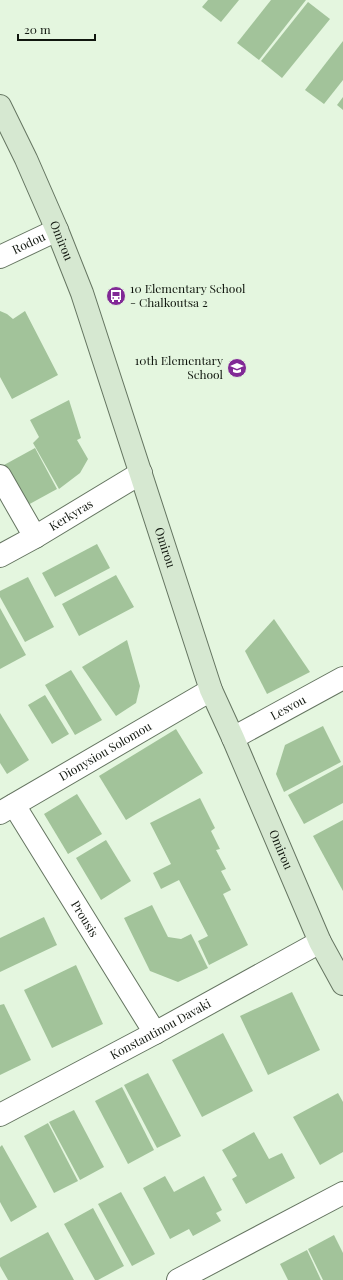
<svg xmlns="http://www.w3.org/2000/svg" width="343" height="1280" font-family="'Playfair Display',serif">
<rect width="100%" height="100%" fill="#e4f6df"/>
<g fill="#a2c39a">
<path d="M208 0H239L221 22 202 7Z"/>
<path d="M271 0H306L259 60 237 43Z"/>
<path d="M308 2 330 19 282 78 261 61Z"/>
<path d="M343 41V80L324 104 305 90Z"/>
<path d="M343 97V110L337 105Z"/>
<path d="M0 311 7 314 13 319 25 311 58 375 12 399 0 377Z"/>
<path d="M69 400 81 438 77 440 88 459 80 473 59 489 33 443 39 437 30 420Z"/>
<path d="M35 448 57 489 26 506 4 465Z"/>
<path d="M97 544 110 568 55 597 42 573Z"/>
<path d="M116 575 134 607 79 636 62 604Z"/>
<path d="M28 577 54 627 25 642 0 597V591Z"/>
<path d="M0 608 26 655 0 669Z"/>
<path d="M274 619 310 672 267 694 245 651Z"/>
<path d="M127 640 140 686 136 703 116 716 82 667Z"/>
<path d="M71 670 102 720 75 735 45 685Z"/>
<path d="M45 695 69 734 52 744 28 705Z"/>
<path d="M0 713 29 760 7 774 0 763Z"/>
<path d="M323 726 341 762 284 792 276 774 285 745Z"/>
<path d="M176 729 203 773 126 820 99 776Z"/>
<path d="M343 765V803L304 824 288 795Z"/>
<path d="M77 794 102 834 68 854 44 814Z"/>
<path d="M200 798 215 828 211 831 220 849 216 850 226 869 221 871 231 890 223 894 248 945 209 965 198 941 208 936 179 880 161 889 153 873 171 864 150 823Z"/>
<path d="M343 820V891L313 836Z"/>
<path d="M106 840 131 881 101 900 76 858Z"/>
<path d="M152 905 168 937 181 939 191 934 208 968 178 982 150 971 124 918Z"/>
<path d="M44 917 57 945 0 972V938Z"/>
<path d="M76 965 103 1024 52 1048 24 990Z"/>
<path d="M292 992 320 1050 268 1075 240 1016Z"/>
<path d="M4 1004 31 1060 0 1075V1005Z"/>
<path d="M223 1033 253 1091 202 1117 172 1060Z"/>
<path d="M148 1073 181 1136 157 1148 124 1085Z"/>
<path d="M122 1087 154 1150 128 1164 95 1101Z"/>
<path d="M338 1093 343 1102V1152L320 1165 293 1117Z"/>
<path d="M74 1110 104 1167 80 1180 49 1122Z"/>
<path d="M48 1123 78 1181 54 1193 24 1136Z"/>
<path d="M254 1132 269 1159 282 1153 295 1178 246 1204 232 1179 237 1176 222 1150Z"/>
<path d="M2 1145 37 1207 11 1222 0 1202V1147Z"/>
<path d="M165 1176 174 1192 204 1176 222 1210 216 1213 221 1221 193 1236 189 1229 170 1239 143 1188Z"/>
<path d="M121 1192 155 1254 132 1266 98 1204Z"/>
<path d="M93 1208 124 1266 98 1280H95L64 1224Z"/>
<path d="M48 1232 74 1280H8L0 1266V1258Z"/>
<path d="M334 1235 343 1253V1280H323L308 1249Z"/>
<path d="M307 1250 321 1280H288L280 1264Z"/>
</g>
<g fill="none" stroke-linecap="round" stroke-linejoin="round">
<defs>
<g id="street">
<path id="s1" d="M0 257 57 230"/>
<path d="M0 476 35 537"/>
<path id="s2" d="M0 556 35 537 141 473"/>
<path id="s3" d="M233 738 343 678"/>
<path id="s4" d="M14 805 155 1033"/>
<path id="s5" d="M0 813 211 690"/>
<path id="s6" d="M0 1115 155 1033 320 942"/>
<path d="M178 1280 343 1193"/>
</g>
<g id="secondary">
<path id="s7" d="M0 106 26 159 57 230 82 293 211 690 233 738 320 942 343 984"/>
</g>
</defs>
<use href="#street" stroke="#657561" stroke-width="24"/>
<use href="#secondary" stroke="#657561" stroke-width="24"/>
<use href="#street" stroke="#fff" stroke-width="22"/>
<use href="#secondary" stroke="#d6e8d1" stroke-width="22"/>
</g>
<defs>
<symbol id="bus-disc" viewBox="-11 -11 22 22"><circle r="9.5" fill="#812996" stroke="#e4f6df"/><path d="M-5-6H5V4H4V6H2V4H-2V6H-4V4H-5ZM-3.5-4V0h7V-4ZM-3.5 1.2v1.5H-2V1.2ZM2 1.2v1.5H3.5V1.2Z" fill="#fff"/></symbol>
<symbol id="school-disc" viewBox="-11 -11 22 22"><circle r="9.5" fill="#812996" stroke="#e4f6df"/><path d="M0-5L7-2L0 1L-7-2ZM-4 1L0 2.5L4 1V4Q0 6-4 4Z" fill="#fff"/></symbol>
</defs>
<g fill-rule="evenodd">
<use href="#bus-disc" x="105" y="285" width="22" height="22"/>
<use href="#school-disc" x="226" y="357" width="22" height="22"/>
</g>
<g text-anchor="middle" stroke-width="4" stroke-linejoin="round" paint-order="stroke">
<g font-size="12" fill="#10160e" stroke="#e4f6df">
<text dy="4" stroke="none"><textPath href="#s7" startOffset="148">Omirou</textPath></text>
<text dy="4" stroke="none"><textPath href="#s1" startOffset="32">Rodou</textPath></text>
<text dy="4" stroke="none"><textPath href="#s2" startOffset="82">Kerkyras</textPath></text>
<text dy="4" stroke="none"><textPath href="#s7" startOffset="472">Omirou</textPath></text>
<text dy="4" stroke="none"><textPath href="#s3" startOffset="63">Lesvou</textPath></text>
<text dy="4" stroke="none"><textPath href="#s5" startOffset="122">Dionysiou Solomou</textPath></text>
<text dy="4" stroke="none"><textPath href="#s7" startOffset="796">Omirou</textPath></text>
<text dy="4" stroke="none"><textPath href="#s4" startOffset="134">Prousis</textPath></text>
<text dy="4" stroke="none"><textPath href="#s6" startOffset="182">Konstantinou Davaki</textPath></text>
</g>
<g font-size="12" fill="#10160e" stroke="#e4f6df" text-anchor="start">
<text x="130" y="293">10 Elementary School<tspan x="130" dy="14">- Chalkoutsa 2</tspan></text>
<text x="223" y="365" text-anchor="end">10th Elementary<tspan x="223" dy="14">School</tspan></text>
</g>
</g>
<path d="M18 34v6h77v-6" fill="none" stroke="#10160e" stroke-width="2"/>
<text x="24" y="34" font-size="12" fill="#10160e" stroke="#e4f6df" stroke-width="3" paint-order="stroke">20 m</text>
</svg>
